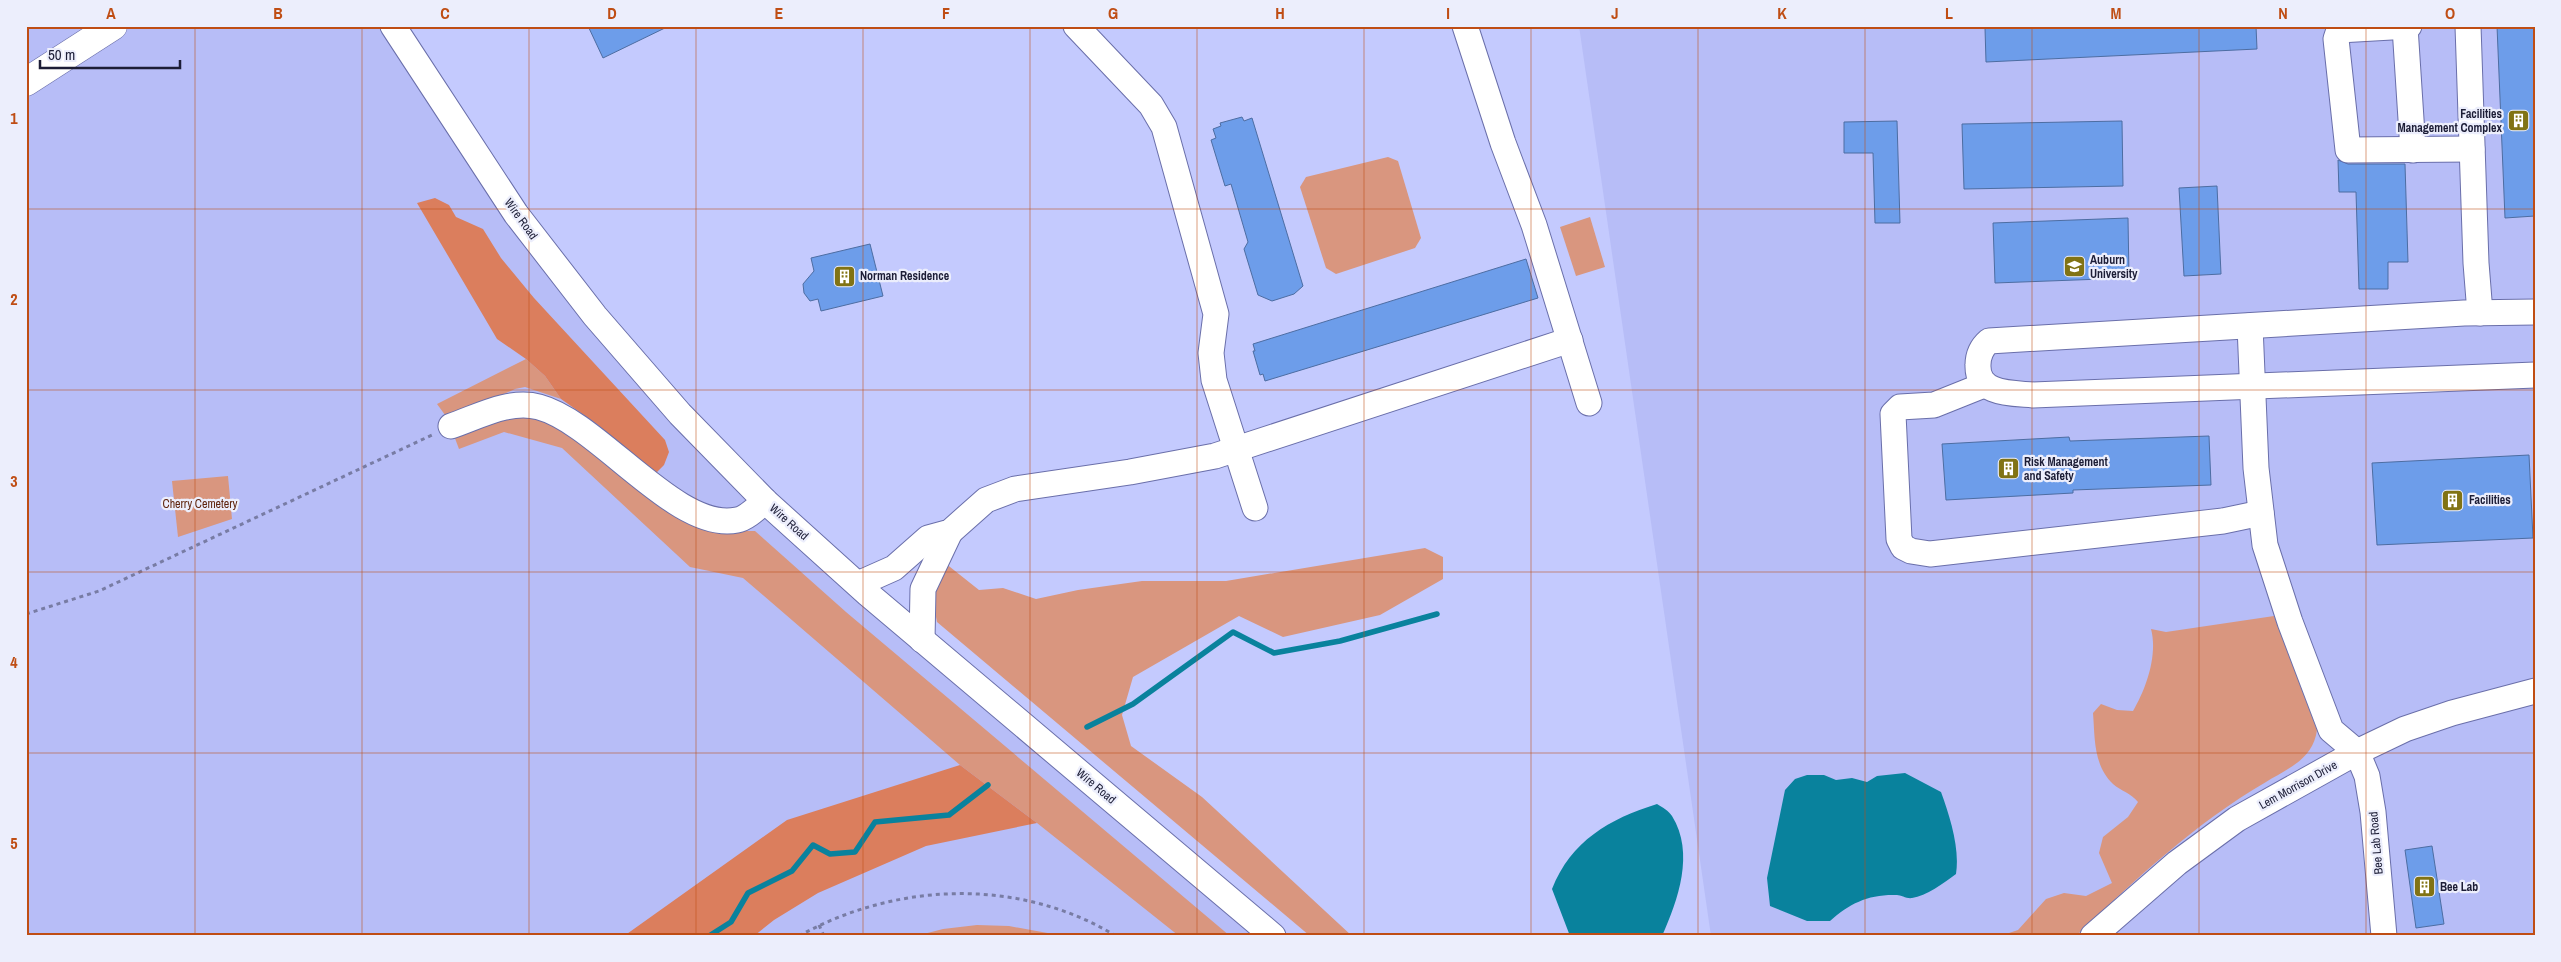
<svg xmlns="http://www.w3.org/2000/svg" width="2561" height="962" font-family="'Archivo Narrow',sans-serif">
<rect width="100%" height="100%" fill="#c4cafe"/>
<g fill="#b7bdf7">
<path d="M26 26H393L680 414 1273 936H26Z"/>
<path d="M1579 26H2535V936H1711Z"/>
</g>
<g fill="#d9967f">
<path d="M1388 157 1398 161 1421 238 1415 248 1336 274 1326 268 1300 187 1306 177Z"/>
<path d="M1590 217 1605 267 1576 276 1560 227Z"/>
<path d="M526 359 545 376 561 399 525 387 515 389 448 419 437 404Z"/>
<path d="M514 415 543 418 744 531H755L846 612 1230 936H1179L1037 823 960 765 743 578 690 567 562 448 504 432 459 449 453 433Z"/>
<path d="M228 476 232 519 178 537 172 481Z"/>
<path d="M1425 548 1443 557V579L1380 615 1283 637 1239 616 1133 677 1122 715 1131 746 1202 797 1352 936H1310L937 622C933 603 931 578 945 563L979 590 1003 588 1036 599 1078 590 1142 581H1226Z"/>
<path d="M2274 616 2317 730C2313 759 2289 768 2266 782 2194 824 2136 879 2076 936H1965L2003 935 2018 930 2046 899 2064 893 2086 896 2112 883 2099 853 2103 837 2128 817 2138 802C2131 793 2121 791 2113 784 2093 765 2095 737 2093 713L2101 704 2117 710 2133 711C2146 689 2158 655 2151 629L2166 632Z"/>
<path d="M977 925 1009 926 1064 936H916L943 929Z"/>
</g>
<g fill="#db7e5d">
<path d="M435 198 449 205 456 217 483 229 501 258 534 298 665 440 669 452 664 465 654 475 598 425 561 399 545 376 526 359 497 339 417 203Z"/>
<path d="M960 765 1037 823 926 846 818 893 774 920 754 936H624L787 820Z"/>
</g>
<g fill="#09829d">
<path d="M1905 773 1941 792C1950 817 1960 848 1956 874 1944 883 1926 896 1912 898 1907 899 1901 895 1897 895 1869 894 1850 903 1830 921H1807L1770 906 1767 878 1785 790 1795 779 1807 775H1824L1836 780 1852 778 1867 782 1877 776Z"/>
<path d="M1657 804C1662 807 1669 811 1672 816 1695 853 1678 900 1662 936H1570L1552 889C1571 841 1609 819 1657 804Z"/>
</g>
<g fill="none" stroke-linecap="round" stroke-linejoin="round">
<g stroke="#09829d" stroke-width="5.5">
<path d="M1087 727 1133 704 1233 632 1274 653 1340 641 1437 614"/>
<path d="M709 936 731 922 748 893 792 871 813 845 830 854 855 852 875 822 949 815 988 785"/>
</g>
</g>
<g fill="#6d9dea" stroke="#4d6da2">
<path d="M588 26H669L603 58Z"/>
<path d="M2021 26H2256L2257 49 1986 62 1985 28Z"/>
<path d="M2497 26H2535V216L2505 218Z"/>
<path d="M1242 117 1244 121 1252 118 1303 286 1294 294 1272 301 1258 295 1244 249 1248 242 1231 184 1225 186 1211 140 1216 138 1213 129 1221 126 1220 123Z"/>
<path d="M1897 121 1900 223H1875L1873 153H1844V122Z"/>
<path d="M2122 121 2123 186 1964 189 1962 124Z"/>
<path d="M2338 160 2348 164H2405L2408 262H2388V289H2359L2356 192H2339Z"/>
<path d="M2217 186 2221 274 2184 276 2179 188Z"/>
<path d="M2128 218 2129 278 1995 283 1993 223Z"/>
<path d="M870 244 883 296 821 311 818 299 810 301 804 293 803 284 814 271 811 258Z"/>
<path d="M1526 259 1538 298 1265 381 1263 374 1260 375 1253 351H1255L1253 344Z"/>
<path d="M2209 436 2211 485 2073 490V493L1946 500 1942 444 2069 437 2070 441Z"/>
<path d="M2529 455 2533 538 2377 545 2372 463Z"/>
<path d="M2432 846 2444 924 2416 928 2405 850Z"/>
</g>
<g fill="none" stroke-linecap="round" stroke-linejoin="round">
<defs>
<g id="minor">
<path d="M393 26 516 214 595 316 680 414 765 501 868 594 1273 936"/>
<path d="M1076 26 1151 105 1164 127 1216 314 1211 353 1214 380 1255 508"/>
<path d="M1465 26 1503 143 1534 225 1589 403"/>
<path d="M2409 26 2339 30 2336 39 2348 150 2472 149"/>
<path d="M2468 26 2476 263 2480 313"/>
<path d="M2405 27 2413 150"/>
<path d="M2535 312 2464 313 1989 341C1982 347 1978 356 1978 365 1977 395 2012 393 2033 395L2535 375"/>
<path d="M2250 326 2256 468 2265 545 2290 622 2331 730 2357 752 2367 776 2373 812 2384 936"/>
<path d="M1984 385 1934 405 1900 407 1893 414 1899 539 1903 547 1911 551 1930 554 2223 521 2261 513"/>
<path d="M451 426C478 417 509 399 539 407 599 423 677 533 737 520 746 519 758 507 765 501"/>
<path d="M858 584 894 568 928 538 950 532 986 500 1015 489 1130 472 1215 456 1570 340"/>
<path d="M922 640 923 589 950 532"/>
<path d="M2093 936 2177 863 2237 819 2357 752 2405 729 2452 713 2535 691"/>
</g>
<path id="major" d="M26 82 113 26"/>
</defs>
<use href="#minor" stroke="#6a6faa" stroke-width="27"/>
<use href="#major" stroke="#6a6faa" stroke-width="29"/>
<g stroke="#787ca4" stroke-width="3" stroke-dasharray="4 4" stroke-linecap="butt">
<path d="M26 614 99 591 432 435"/>
<path d="M819 925 824 936"/>
<path d="M799 936C896 882 1019 877 1116 936"/>
</g>
<use href="#minor" stroke="#fff" stroke-width="25"/>
<use href="#major" stroke="#fff" stroke-width="28"/>
</g>
<path fill="none" stroke="#bf4d14" stroke-width="1" stroke-opacity="0.55" d="M195 26V936M362 26V936M529 26V936M696 26V936M863 26V936M1030 26V936M1197 26V936M1364 26V936M1531 26V936M1698 26V936M1865 26V936M2032 26V936M2199 26V936M2366 26V936M26 209H2535M26 390H2535M26 572H2535M26 753H2535"/>
<defs>
<symbol id="building-square" viewBox="-11 -11 22 22"><rect x="-9" y="-9" width="18" height="18" rx="4" fill="#817314" stroke="#eceefc"/><path d="M-4-6H4V6H1V3H-1V6H-4ZM-2.5-4.3h1.7v1.8h-1.7ZM.8-4.3h1.7v1.8H.8ZM-2.5-1h1.7V.8h-1.7ZM.8-1h1.7V.8H.8Z" fill="#fff"/></symbol>
<symbol id="university-square" viewBox="-11 -11 22 22"><rect x="-9" y="-9" width="18" height="18" rx="4" fill="#817314" stroke="#eceefc"/><path d="M0-5L7-2L0 1L-7-2ZM-4 1L0 2.5L4 1V4Q0 6-4 4Z" fill="#fff"/></symbol>
</defs>
<g fill-rule="evenodd">
<use href="#building-square" x="2506" y="108" width="25" height="25"/>
<use href="#university-square" x="2062" y="254" width="25" height="25"/>
<use href="#building-square" x="832" y="264" width="25" height="25"/>
<use href="#building-square" x="1996" y="456" width="25" height="25"/>
<use href="#building-square" x="2440" y="488" width="25" height="25"/>
<use href="#building-square" x="2412" y="874" width="25" height="25"/>
</g>
<g text-anchor="middle" stroke-width="4.5" stroke-linejoin="round" paint-order="stroke">
<g font-size="12" font-weight="bold" fill="#1c1d36" stroke="#eceefc" text-anchor="start">
<text x="2502" y="118" text-anchor="end">Facilities<tspan x="2502" dy="14">Management Complex</tspan></text>
<text x="2090" y="264">Auburn<tspan x="2090" dy="14">University</tspan></text>
<text x="860" y="280">Norman Residence</text>
<text x="2024" y="466">Risk Management<tspan x="2024" dy="14">and Safety</tspan></text>
<text x="2469" y="504">Facilities</text>
<text x="2440" y="891">Bee Lab</text>
</g>
<g font-size="12" fill="#1c1d36" stroke="#eceefc">
<text transform="translate(521 219) rotate(54)" y="4">Wire Road</text>
<text transform="translate(789 522) rotate(42)" y="4">Wire Road</text>
<text transform="translate(2298 785) rotate(-29)" y="4">Lem Morrison Drive</text>
<text transform="translate(1096 786) rotate(40)" y="4">Wire Road</text>
<text transform="translate(2376 843) rotate(-95)" y="4">Bee Lab Road</text>
</g>
<g font-size="12" fill="#5f240d" stroke="#eceefc">
<text x="200" y="508">Cherry Cemetery</text>
</g>
</g>
<rect width="2561" height="962" fill="none" stroke="#eceefc" stroke-width="55"/>
<path d="M40 60v8h140v-8" fill="none" stroke="#1c1d36" stroke-width="2.5"/>
<text x="48" y="60" font-size="15" fill="#1c1d36" stroke="#eceefc" stroke-width="4" paint-order="stroke">50 m</text>
<rect x="28" y="28" width="2506" height="906" fill="none" stroke="#bf4d14" stroke-width="2"/>
<g font-size="16" text-anchor="middle" font-weight="bold" fill="#bf4d14">
<text x="111" y="19">A</text>
<text x="278" y="19">B</text>
<text x="445" y="19">C</text>
<text x="612" y="19">D</text>
<text x="779" y="19">E</text>
<text x="946" y="19">F</text>
<text x="1113" y="19">G</text>
<text x="1280" y="19">H</text>
<text x="1448" y="19">I</text>
<text x="1615" y="19">J</text>
<text x="1782" y="19">K</text>
<text x="1949" y="19">L</text>
<text x="2116" y="19">M</text>
<text x="2283" y="19">N</text>
<text x="2450" y="19">O</text>
<text x="14" y="124">1</text>
<text x="14" y="305">2</text>
<text x="14" y="487">3</text>
<text x="14" y="668">4</text>
<text x="14" y="849">5</text>
</g>
</svg>
